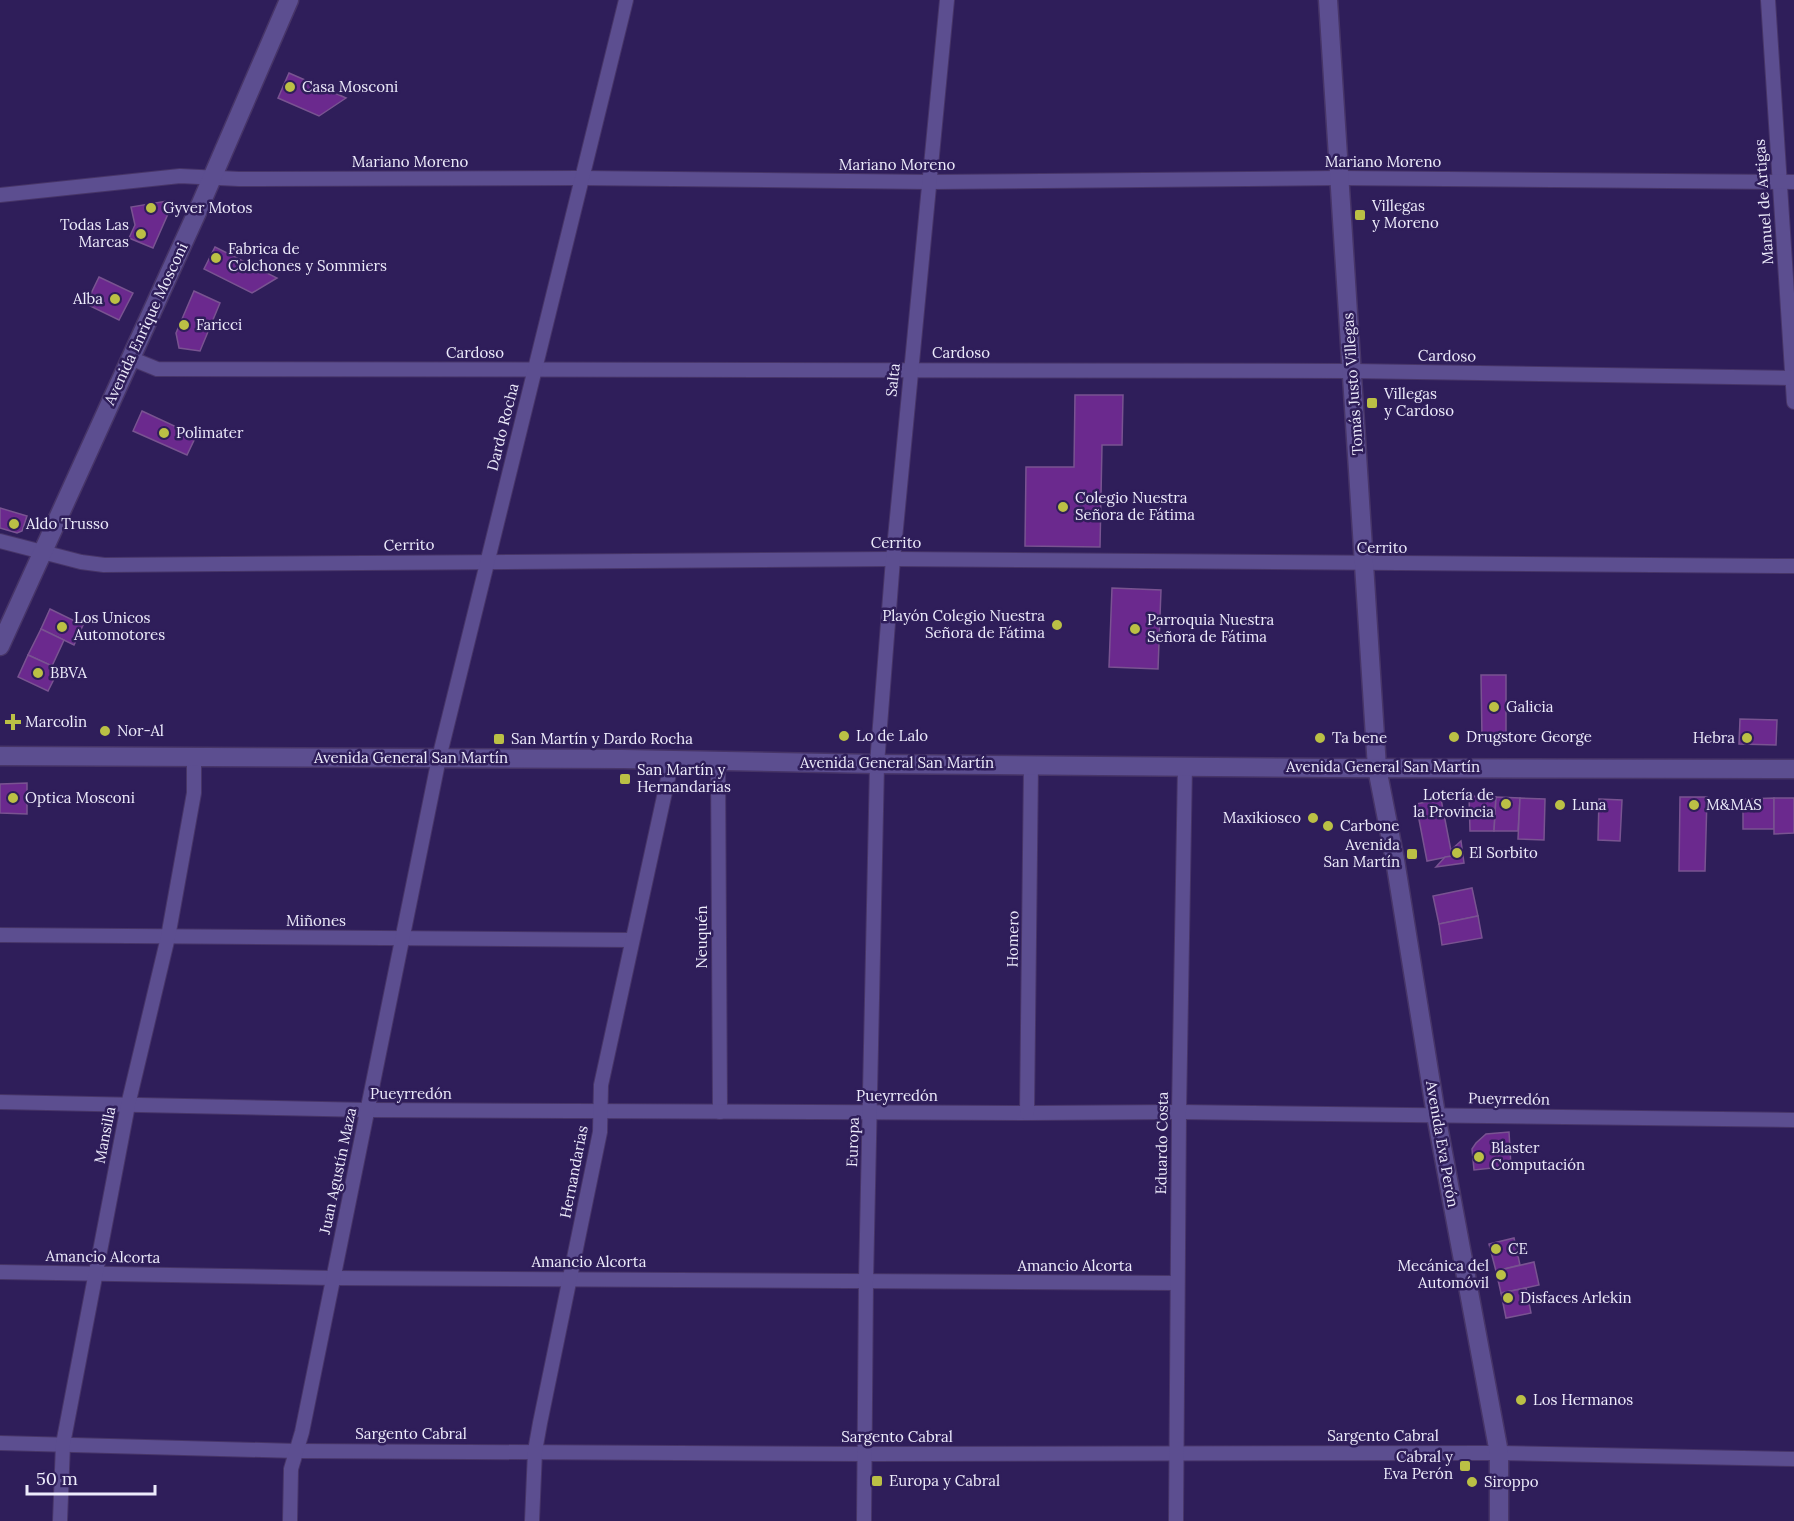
<svg xmlns="http://www.w3.org/2000/svg" width="1794" height="1521" font-family="Lora,serif">
<rect width="100%" height="100%" fill="#2f1e5a"/>
<g fill="#6b298e" stroke="#795391" stroke-width="1.5">
<path d="M289 73 346 98 319 116 278 98Z"/>
<path d="M167 201 171 207 153 248 129 238 135 225 131 207Z"/>
<path d="M215 247 277 278 252 293 204 269Z"/>
<path d="M99 277 133 293 119 320 86 304Z"/>
<path d="M194 291 220 303 200 351 179 348 176 333Z"/>
<path d="M1075 395H1123L1122 445H1102L1100 547 1025 546 1026 467H1074Z"/>
<path d="M142 411 196 436 187 455 133 431Z"/>
<path d="M0 508 27 516 22 531 17 533 0 528Z"/>
<path d="M1112 588 1161 590 1158 669 1109 667Z"/>
<path d="M50 609 83 625 74 645 41 629Z"/>
<path d="M41 629 64 640 52 666 28 655Z"/>
<path d="M28 655 59 669 48 691 18 677Z"/>
<path d="M1481 675H1506V738H1482Z"/>
<path d="M1740 719 1777 720 1776 745 1739 744Z"/>
<path d="M27 783V814L0 813V784Z"/>
<path d="M1469 796 1496 797 1494 831H1470Z"/>
<path d="M1496 797 1520 798 1518 831H1494Z"/>
<path d="M1680 797H1707L1705 871H1679Z"/>
<path d="M1520 798 1545 799 1544 840 1518 839Z"/>
<path d="M1774 798V829H1743V799Z"/>
<path d="M1774 798H1794V833L1774 834Z"/>
<path d="M1441 799 1452 856 1427 861 1416 804Z"/>
<path d="M1599 799 1622 800 1620 841 1598 840Z"/>
<path d="M1461 841 1464 863 1436 867 1445 857 1452 856 1451 850Z"/>
<path d="M1472 888 1478 916 1439 924 1433 896Z"/>
<path d="M1478 916 1482 938 1442 945 1439 924Z"/>
<path d="M1509 1132 1511 1166 1474 1170 1472 1149 1476 1143 1486 1134Z"/>
<path d="M1514 1238 1520 1265 1496 1271 1489 1244Z"/>
<path d="M1534 1262 1539 1285 1501 1293 1496 1271Z"/>
<path d="M1526 1288 1531 1313 1506 1318 1501 1293Z"/>
</g>
<g fill="none" stroke-linecap="round" stroke-linejoin="round">
<defs>
<g id="street">
<path d="M1768 0 1794 402"/>
<path d="M0 195 180 176 239 179 581 178 930 182 1339 178 1794 182"/>
<path d="M130 358 157 369 1353 371 1794 378"/>
<path d="M0 541 81 562 104 565 893 559 1794 566"/>
<path d="M718 761 720 1112"/>
<path d="M0 935 631 940"/>
<path d="M0 1102 368 1110 1027 1113 1179 1112 1794 1120"/>
<path d="M1027 1113 1031 764"/>
<path d="M0 1272 333 1278 1177 1283"/>
<path d="M0 1443 296 1451 865 1454 1499 1453 1794 1459"/>
<path d="M60 1521 63 1444 128 1105 168 937 194 793V757"/>
<path d="M290 1521 291 1469 302 1432 439 758 626 0"/>
<path d="M532 1521 535 1451 540 1423 600 1132 601 1085 672 760"/>
<path d="M864 1521 866 1281 877 764 893 559 947 0"/>
<path d="M1176 1521 1179 1112 1185 765"/>
</g>
<g id="secondary">
<path d="M1328 0 1377 768 1395 860 1436 1115 1499 1453V1521"/>
<path d="M0 646 199 208 289 0"/>
<path d="M0 756 623 759 877 764 1328 768 1794 769"/>
</g>
</defs>
<use href="#street" stroke="#473568" stroke-width="16"/>
<use href="#secondary" stroke="#473568" stroke-width="21"/>
<use href="#street" stroke="#5c4e90" stroke-width="14"/>
<use href="#secondary" stroke="#5c4e90" stroke-width="18"/>
</g>
<g fill="#bbc045" stroke="#2f1e5a" stroke-width="2">
<circle cx="290" cy="87" r="6"/>
<circle cx="151" cy="208" r="6"/>
<rect x="1354" y="209" width="12" height="12" rx="3"/>
<circle cx="141" cy="234" r="6"/>
<circle cx="216" cy="258" r="6"/>
<circle cx="115" cy="299" r="6"/>
<circle cx="184" cy="325" r="6"/>
<rect x="1366" y="397" width="12" height="12" rx="3"/>
<circle cx="164" cy="433" r="6"/>
<circle cx="1063" cy="507" r="6"/>
<circle cx="14" cy="524" r="6"/>
<circle cx="1057" cy="625" r="6"/>
<circle cx="62" cy="627" r="6"/>
<circle cx="1135" cy="629" r="6"/>
<circle cx="38" cy="673" r="6"/>
<circle cx="1494" cy="707" r="6"/>
<path d="M10 713h6v6h6v6h-6v6h-6v-6h-6v-6h6z"/>
<circle cx="105" cy="731" r="6"/>
<circle cx="844" cy="736" r="6"/>
<circle cx="1454" cy="737" r="6"/>
<circle cx="1320" cy="738" r="6"/>
<circle cx="1747" cy="738" r="6"/>
<rect x="493" y="733" width="12" height="12" rx="3"/>
<rect x="619" y="773" width="12" height="12" rx="3"/>
<circle cx="13" cy="798" r="6"/>
<circle cx="1506" cy="804" r="6"/>
<circle cx="1560" cy="805" r="6"/>
<circle cx="1694" cy="805" r="6"/>
<circle cx="1313" cy="818" r="6"/>
<circle cx="1328" cy="826" r="6"/>
<circle cx="1457" cy="853" r="6"/>
<rect x="1406" y="848" width="12" height="12" rx="3"/>
<circle cx="1479" cy="1157" r="6"/>
<circle cx="1496" cy="1249" r="6"/>
<circle cx="1501" cy="1275" r="6"/>
<circle cx="1508" cy="1298" r="6"/>
<circle cx="1521" cy="1400" r="6"/>
<rect x="1459" y="1460" width="12" height="12" rx="3"/>
<rect x="871" y="1475" width="12" height="12" rx="3"/>
<circle cx="1472" cy="1482" r="6"/>
</g>
<g text-anchor="middle" stroke-width="5" stroke-linejoin="round" paint-order="stroke">
<g font-size="15" fill="#edebfb" stroke="#2f1e5a" text-anchor="start">
<text x="302" y="92">Casa Mosconi</text>
<text x="1372" y="211">Villegas<tspan x="1372" dy="17">y Moreno</tspan></text>
<text x="163" y="213">Gyver Motos</text>
<text x="129" y="230" text-anchor="end">Todas Las<tspan x="129" dy="17">Marcas</tspan></text>
<text x="228" y="254">Fabrica de<tspan x="228" dy="17">Colchones y Sommiers</tspan></text>
<text x="103" y="304" text-anchor="end">Alba</text>
<text x="196" y="330">Faricci</text>
<text x="1384" y="399">Villegas<tspan x="1384" dy="17">y Cardoso</tspan></text>
<text x="176" y="438">Polimater</text>
<text x="1075" y="503">Colegio Nuestra<tspan x="1075" dy="17">Señora de Fátima</tspan></text>
<text x="26" y="529">Aldo Trusso</text>
<text x="1045" y="621" text-anchor="end">Playón Colegio Nuestra<tspan x="1045" dy="17">Señora de Fátima</tspan></text>
<text x="74" y="623">Los Unicos<tspan x="74" dy="17">Automotores</tspan></text>
<text x="1147" y="625">Parroquia Nuestra<tspan x="1147" dy="17">Señora de Fátima</tspan></text>
<text x="50" y="678">BBVA</text>
<text x="1506" y="712">Galicia</text>
<text x="25" y="727">Marcolin</text>
<text x="117" y="736">Nor-Al</text>
<text x="856" y="741">Lo de Lalo</text>
<text x="1466" y="742">Drugstore George</text>
<text x="1332" y="743">Ta bene</text>
<text x="1735" y="743" text-anchor="end">Hebra</text>
<text x="511" y="744">San Martín y Dardo Rocha</text>
<text x="637" y="775">San Martín y<tspan x="637" dy="17">Hernandarias</tspan></text>
<text x="1494" y="800" text-anchor="end">Lotería de<tspan x="1494" dy="17">la Provincia</tspan></text>
<text x="25" y="803">Optica Mosconi</text>
<text x="1572" y="810">Luna</text>
<text x="1706" y="810">M&amp;MAS</text>
<text x="1301" y="823" text-anchor="end">Maxikiosco</text>
<text x="1340" y="831">Carbone</text>
<text x="1400" y="850" text-anchor="end">Avenida<tspan x="1400" dy="17">San Martín</tspan></text>
<text x="1469" y="858">El Sorbito</text>
<text x="1491" y="1153">Blaster<tspan x="1491" dy="17">Computación</tspan></text>
<text x="1508" y="1254">CE</text>
<text x="1489" y="1271" text-anchor="end">Mecánica del<tspan x="1489" dy="17">Automóvil</tspan></text>
<text x="1520" y="1303">Disfaces Arlekin</text>
<text x="1533" y="1405">Los Hermanos</text>
<text x="1453" y="1462" text-anchor="end">Cabral y<tspan x="1453" dy="17">Eva Perón</tspan></text>
<text x="889" y="1486">Europa y Cabral</text>
<text x="1484" y="1487">Siroppo</text>
</g>
<g font-size="15" fill="#edebfb" stroke="#2f1e5a">
<text x="410" y="167">Mariano Moreno</text>
<text x="1383" y="167">Mariano Moreno</text>
<text x="897" y="170">Mariano Moreno</text>
<text transform="translate(1764 202) rotate(-94)" y="5">Manuel de Artigas</text>
<text transform="translate(146 324) rotate(-65)" y="5">Avenida Enrique Mosconi</text>
<text x="475" y="358">Cardoso</text>
<text x="961" y="358">Cardoso</text>
<text transform="translate(1447 356) rotate(1)" y="5">Cardoso</text>
<text transform="translate(893 380) rotate(-84)" y="5">Salta</text>
<text transform="translate(1353 384) rotate(-94)" y="5">Tomás Justo Villegas</text>
<text transform="translate(503 427) rotate(-76)" y="5">Dardo Rocha</text>
<text x="896" y="548">Cerrito</text>
<text transform="translate(409 545) rotate(-1)" y="5">Cerrito</text>
<text x="1382" y="553">Cerrito</text>
<text x="411" y="763">Avenida General San Martín</text>
<text x="897" y="768">Avenida General San Martín</text>
<text x="1383" y="772">Avenida General San Martín</text>
<text x="316" y="926">Miñones</text>
<text transform="translate(702 937) rotate(-90)" y="5">Neuquén</text>
<text transform="translate(1013 939) rotate(-89)" y="5">Homero</text>
<text x="411" y="1099">Pueyrredón</text>
<text x="897" y="1101">Pueyrredón</text>
<text transform="translate(1509 1099) rotate(1)" y="5">Pueyrredón</text>
<text transform="translate(105 1135) rotate(-79)" y="5">Mansilla</text>
<text transform="translate(853 1142) rotate(-88)" y="5">Europa</text>
<text transform="translate(1162 1143) rotate(-89)" y="5">Eduardo Costa</text>
<text transform="translate(1442 1144) rotate(80)" y="5">Avenida Eva Perón</text>
<text transform="translate(338 1171) rotate(-78)" y="5">Juan Agustín Maza</text>
<text transform="translate(574 1172) rotate(-79)" y="5">Hernandarias</text>
<text transform="translate(103 1257) rotate(1)" y="5">Amancio Alcorta</text>
<text x="589" y="1267">Amancio Alcorta</text>
<text x="1075" y="1271">Amancio Alcorta</text>
<text x="411" y="1439">Sargento Cabral</text>
<text x="1383" y="1441">Sargento Cabral</text>
<text x="897" y="1442">Sargento Cabral</text>
</g>
</g>
<path d="M27 1485v9h128v-9" fill="none" stroke="#edebfb" stroke-width="3"/>
<text x="36" y="1485" font-size="18" fill="#edebfb" stroke="#2f1e5a" stroke-width="4.5" paint-order="stroke">50 m</text>
</svg>
